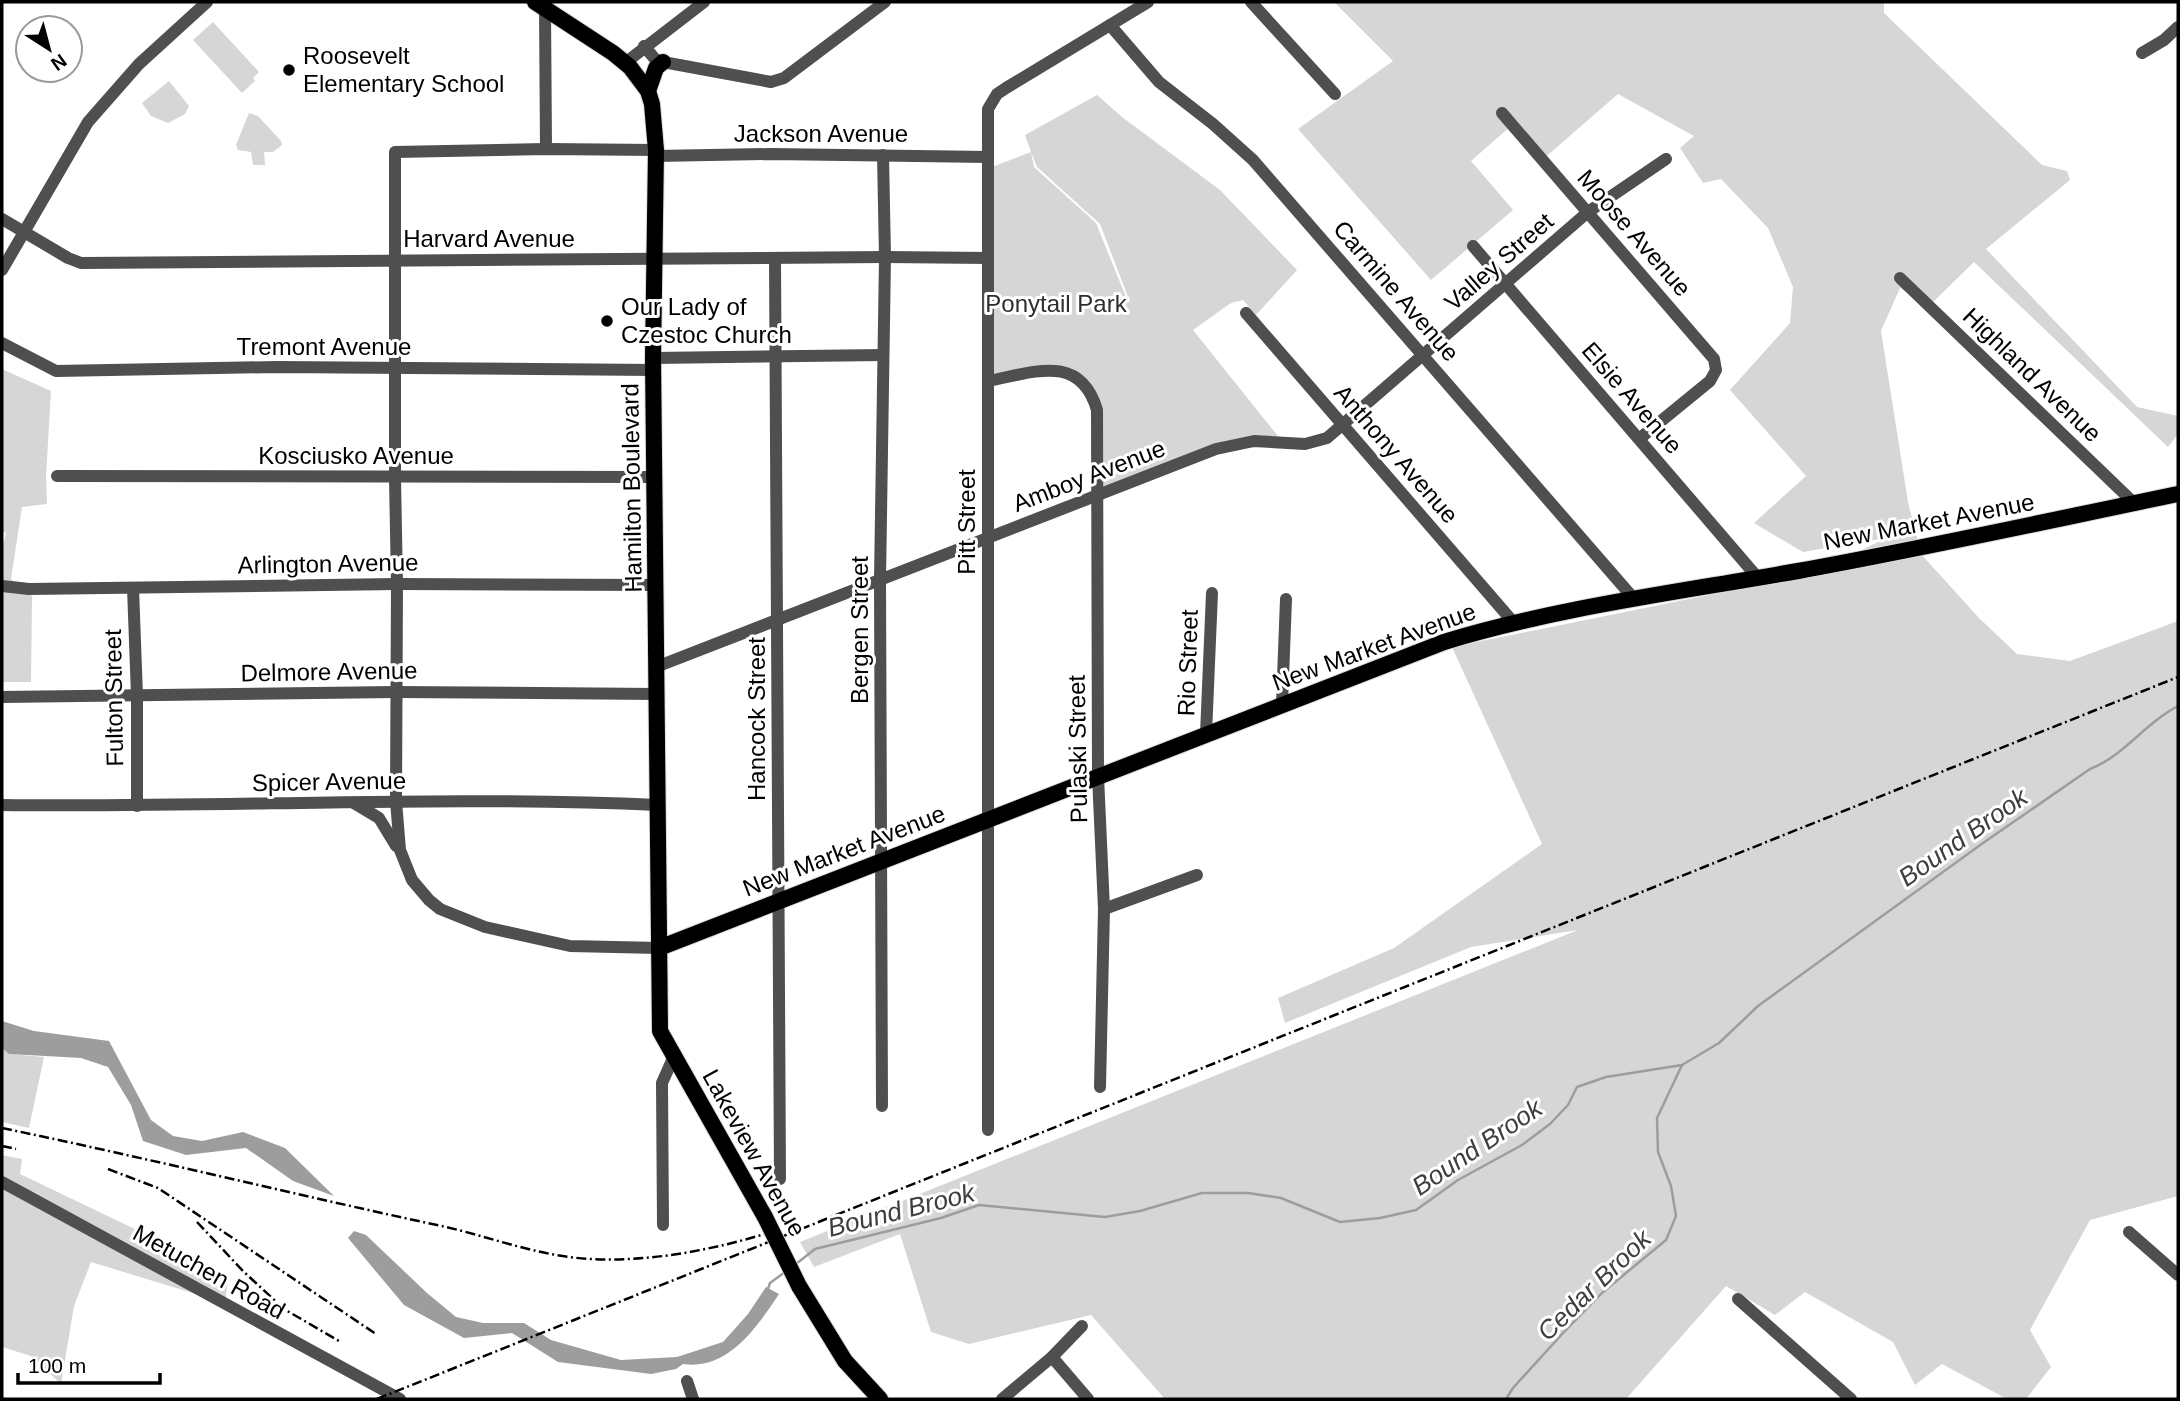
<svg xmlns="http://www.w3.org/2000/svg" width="2180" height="1401" font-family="Arial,sans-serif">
<rect width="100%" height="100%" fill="#fff"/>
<g fill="#d6d6d6" fill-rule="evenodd">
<path d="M1334 2H1884V13L2042 165 2067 171 2070 180 1986 249 2137 407 2178 416V434L2168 447 1974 262 1930 305 1900 288 1881 331 1908 502 1921 554 1979 618 2017 654 2070 661 2178 621V1196L2090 1220 2030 1330 2051 1367 2026 1399H2007L1942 1364 1915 1385 1893 1342 1805 1292 1775 1315 1726 1286 1626 1399H1165L1091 1315 969 1344 931 1332 900 1234 814 1267 800 1242 1578 930 1471 947 1285 1023 1278 998 1394 948 1542 844 1452 647 1812 574 1886 538 1803 552 1754 523 1806 476 1730 390 1790 323 1793 287 1768 228 1721 179 1703 183 1680 148 1694 136 1618 94 1542 160 1512 125 1471 161 1513 210 1431 280 1298 129 1393 61Z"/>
<path d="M213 22 259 72 253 78 255 81 242 93 193 40Z"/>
<path d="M169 81 189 106 185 114 168 123 151 116 142 103Z"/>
<path d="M1097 95 1122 117 1220 190 1297 270 1256 315 1243 300 1231 303 1193 330 1281 440 1195 456 1098 494 1095 399 1061 370 990 385 987 169 1031 152 1025 135ZM1031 152 1037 167 1100 224 1130 302H1128L1096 223 1034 167Z"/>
<path d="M249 113 258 116 281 141 282 145 273 152H264L265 165H253L251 152 238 150 236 145Z"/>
<path d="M2 369 51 391 46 476 47 504 22 507 11 579 32 596 31 682H2V550L6 533 2 531Z"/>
<path d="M2 1048 9 1054 44 1057 29 1128 2 1122Z"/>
<path d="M2 1155 22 1159 20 1174 212 1266 228 1280 225 1303 91 1262 74 1306 61 1384 31 1356 2 1347Z"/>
</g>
<g fill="#9d9d9d">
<path d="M2 1021 34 1031 109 1041 151 1120 173 1136 202 1141 243 1132 285 1148 334 1196 293 1181 246 1148 186 1155 143 1141 131 1105 108 1067 81 1058 9 1054 2 1048Z"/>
<path d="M354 1231 366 1235 427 1293 456 1317 483 1323H524L551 1340 621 1360 677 1357 723 1342 748 1314 766 1287 779 1294C757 1327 728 1371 683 1364L676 1369 651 1374 558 1362 512 1333 464 1338 404 1305 348 1238Z"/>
</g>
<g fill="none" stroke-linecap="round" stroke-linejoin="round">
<g stroke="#9d9d9d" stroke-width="2.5">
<path d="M796 1264 815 1249 941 1218 979 1205 1105 1217 1140 1211 1202 1193H1248L1281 1198 1340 1222 1380 1218 1416 1210 1458 1180 1522 1145 1550 1124 1568 1105 1577 1087 1606 1077 1682 1065 1719 1043 1758 1006 1983 843 2090 769C2124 756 2145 723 2178 706"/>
<path d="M768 1289 770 1283 785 1272"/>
<path d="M1506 1399 1513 1388 1564 1332 1603 1292 1666 1240 1676 1216 1671 1186 1658 1152 1657 1118 1682 1065"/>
</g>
<defs>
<g id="major">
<path d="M535 2 613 53 630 67 648 91 652 104 656 150 653 358 660 1031 765 1217"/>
<path d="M648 91 656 68 663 62"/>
<path d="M659 948 1444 642C1559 607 1680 592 1798 571 1925 548 2052 520 2178 494"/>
<path d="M799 1286 845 1361 880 1399"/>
</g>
</defs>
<use href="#major" stroke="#dbdbdb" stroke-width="18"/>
<g stroke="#4f4f4f" stroke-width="12">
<path d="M1251 2 1335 94"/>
<path d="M545 8 546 149"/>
<path d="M1110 25 1159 82 1213 124 1253 160 1635 600"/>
<path d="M644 46 655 59 663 62 771 82 784 78 885 2"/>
<path d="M2142 53 2164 40 2178 27"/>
<path d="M625 63 704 2"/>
<path d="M1502 113 1714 359 1716 370 1710 381 1639 439"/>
<path d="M656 150 546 149 395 152V478L397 584 396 801 400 850 412 880 429 900 440 909 485 927 570 946 659 948"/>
<path d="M655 156 771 154 988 157"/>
<path d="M2 219 68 258 81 263 885 257 988 258"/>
<path d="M1473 246 1758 578"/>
<path d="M775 258 780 1179"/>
<path d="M2 270 88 122 139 64 207 2"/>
<path d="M1900 278 2134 503"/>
<path d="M1246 313 1514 623"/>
<path d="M2 343 56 371 276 367 654 370"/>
<path d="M653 358 883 355"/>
<path d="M988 381C1032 373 1080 352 1097 410L1098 776 1104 909 1100 1087"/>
<path d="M57 476 655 477"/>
<path d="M2 586 29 589 397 584 656 585"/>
<path d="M133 588 137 696V806"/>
<path d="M656 667 1216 449 1254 441 1305 444 1327 438 1588 212 1666 159"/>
<path d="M2 697 396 692 657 694"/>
<path d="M1282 704 1286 599"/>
<path d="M1206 734 1212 593"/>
<path d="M354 803 379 818 396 846"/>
<path d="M2 805C220 808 439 795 658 805"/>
<path d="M1104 909 1197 875"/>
<path d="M882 1106 880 580 885 257 883 155"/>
<path d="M988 1130V109L997 94 1006 88 1148 2"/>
<path d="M2 1182 400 1399"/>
<path d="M663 1225 662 1083 674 1056"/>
<path d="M2129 1232 2178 1275"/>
<path d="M1738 1299 1851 1399"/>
<path d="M1052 1357 1088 1399"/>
<path d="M687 1381 693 1399"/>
<path d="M1002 1399 1052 1357 1082 1326"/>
</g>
<use href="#major" stroke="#000" stroke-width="16"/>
<g stroke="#000" stroke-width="2.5" stroke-dasharray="10 3.5 2 3.5" stroke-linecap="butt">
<path d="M2 1128C147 1158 292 1194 437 1225 489 1236 539 1257 592 1259 654 1262 716 1249 775 1231"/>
<path d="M2 1146 16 1149"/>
<path d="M108 1169 158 1188 376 1334"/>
<path d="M197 1222 243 1271 284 1309 339 1341"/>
<path d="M377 1399 2178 677"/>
</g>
<defs>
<path id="major-bridge" d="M765 1217 799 1286"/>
</defs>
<use href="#major-bridge" stroke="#dbdbdb" stroke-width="18" stroke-linecap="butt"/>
<use href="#major-bridge" stroke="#000" stroke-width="16"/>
</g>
<g fill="#000" stroke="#fff" stroke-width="2.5">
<circle cx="289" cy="70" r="7"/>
<circle cx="607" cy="321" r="7"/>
</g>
<g text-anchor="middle" stroke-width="6" stroke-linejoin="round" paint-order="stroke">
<g font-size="24" fill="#000" stroke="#fff" text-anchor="start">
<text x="303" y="64">Roosevelt<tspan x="303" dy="28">Elementary School</tspan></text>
<text x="621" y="315">Our Lady of<tspan x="621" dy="28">Czestoc Church</tspan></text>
</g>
<g font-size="24" fill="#000" stroke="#fff">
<text x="821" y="142">Jackson Avenue</text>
<text transform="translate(1634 233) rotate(49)" y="8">Moose Avenue</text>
<text x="489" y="247">Harvard Avenue</text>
<text transform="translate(1499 262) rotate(-41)" y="8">Valley Street</text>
<text transform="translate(1396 291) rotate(49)" y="8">Carmine Avenue</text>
<text x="324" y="355">Tremont Avenue</text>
<text transform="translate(2032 375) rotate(44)" y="8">Highland Avenue</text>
<text transform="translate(1632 398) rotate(49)" y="8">Elsie Avenue</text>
<text transform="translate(1396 454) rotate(49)" y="8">Anthony Avenue</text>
<text x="356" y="464">Kosciusko Avenue</text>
<text transform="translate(1089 476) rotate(-21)" y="8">Amboy Avenue</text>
<text transform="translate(632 488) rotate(-91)" y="8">Hamilton Boulevard</text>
<text transform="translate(967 522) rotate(-90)" y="8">Pitt Street</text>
<text transform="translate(1929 522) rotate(-11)" y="8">New Market Avenue</text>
<text transform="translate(328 564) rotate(-1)" y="8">Arlington Avenue</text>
<text transform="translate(860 630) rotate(-90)" y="8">Bergen Street</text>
<text transform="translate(1374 647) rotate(-20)" y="8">New Market Avenue</text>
<text transform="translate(1188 663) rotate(-88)" y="8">Rio Street</text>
<text transform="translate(329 672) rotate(-1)" y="8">Delmore Avenue</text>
<text transform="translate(114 698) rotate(-91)" y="8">Fulton Street</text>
<text transform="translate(757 719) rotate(-90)" y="8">Hancock Street</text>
<text transform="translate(1078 749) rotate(-91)" y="8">Pulaski Street</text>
<text transform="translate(329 782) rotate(-1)" y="8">Spicer Avenue</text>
<text transform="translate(844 851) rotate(-21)" y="8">New Market Avenue</text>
<text transform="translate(754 1153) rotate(61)" y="8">Lakeview Avenue</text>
<text transform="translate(209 1272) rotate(29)" y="8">Metuchen Road</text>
</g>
<g font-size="24" fill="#2d2d2d" stroke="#fff">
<text x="1056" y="312">Ponytail Park</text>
</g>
<g font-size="26" font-style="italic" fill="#3e3e3e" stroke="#fff">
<text transform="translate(1963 837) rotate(-35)" y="9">Bound Brook</text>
<text transform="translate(1477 1147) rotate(-34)" y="9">Bound Brook</text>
<text transform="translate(901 1210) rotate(-14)" y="9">Bound Brook</text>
<text transform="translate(1594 1285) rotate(-44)" y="9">Cedar Brook</text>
</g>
</g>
<rect width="2180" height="1401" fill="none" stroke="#000000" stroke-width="7"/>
<g transform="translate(49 49) rotate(144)"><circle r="33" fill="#ffffff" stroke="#999999" stroke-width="2"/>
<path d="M0-5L12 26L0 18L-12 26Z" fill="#000000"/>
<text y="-10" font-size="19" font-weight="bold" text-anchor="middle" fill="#000000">N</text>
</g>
<path d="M18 1373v10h142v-10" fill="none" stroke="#000000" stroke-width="3.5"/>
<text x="28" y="1373" font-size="21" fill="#000000" stroke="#ffffff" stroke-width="5" paint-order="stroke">100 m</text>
</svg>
